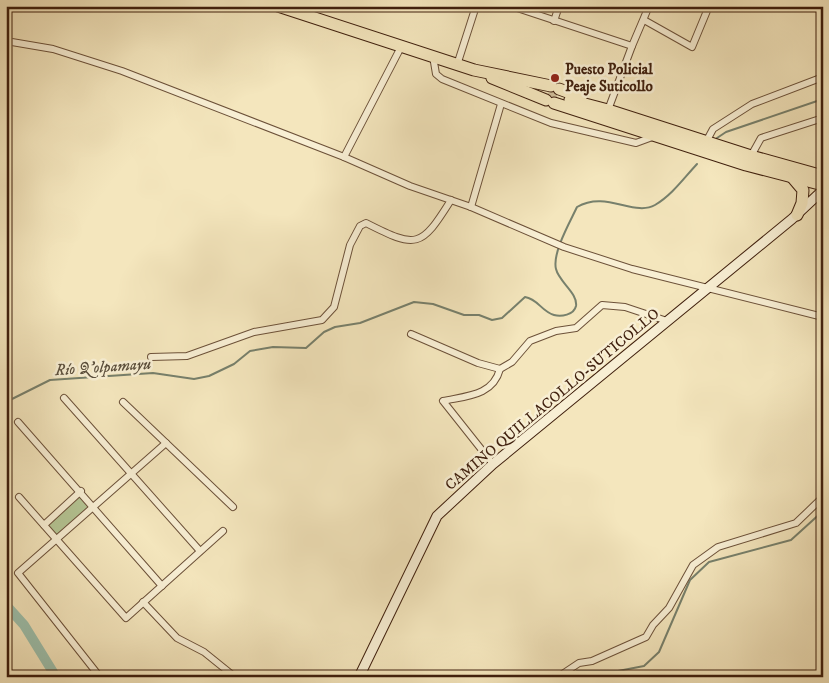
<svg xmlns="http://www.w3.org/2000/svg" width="829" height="683" font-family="'IM FELL DW Pica',serif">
<rect width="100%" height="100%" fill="#f4e6bd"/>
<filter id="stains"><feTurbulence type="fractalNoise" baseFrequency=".004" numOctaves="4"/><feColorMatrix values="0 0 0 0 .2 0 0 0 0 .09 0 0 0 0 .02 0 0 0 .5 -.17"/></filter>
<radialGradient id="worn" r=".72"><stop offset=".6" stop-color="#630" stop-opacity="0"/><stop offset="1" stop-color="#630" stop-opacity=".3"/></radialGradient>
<path fill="#b5c695" stroke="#7a7251" d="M81 495 91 506 57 536 47 526Z"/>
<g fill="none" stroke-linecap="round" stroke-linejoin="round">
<g stroke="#77806c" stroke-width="2">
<path d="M717 138 726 132 823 99"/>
<path d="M6 402 50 380 153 373 194 379 209 376 234 364 250 351 273 347 306 348 324 332 335 327 360 323 414 302 433 304 464 315H479L492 320 502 318 525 297C538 299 541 311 554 315 561 317 574 315 576 306 578 293 559 282 556 269 552 253 570 222 577 207 606 190 634 217 655 205 672 195 684 178 697 164"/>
<path d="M572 677 577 671H618L644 666 659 652 690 580 709 562 791 540 823 511"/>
</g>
<path stroke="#9dc0ac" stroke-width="10" d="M6 605 24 625 56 677"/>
<path stroke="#d0be9a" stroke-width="11" stroke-dasharray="11 5.5" stroke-linecap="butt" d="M548 93 557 96"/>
<defs>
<g id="street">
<path d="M511 6 632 46"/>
<path d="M644 20 692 47 709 6"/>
<path d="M554 21 559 6"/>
<path d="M6 41 53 49 122 71 344 157 410 186 471 207 564 247 632 269 823 317"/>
<path d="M433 56 436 74 442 79 551 123 636 143 655 136"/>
<path d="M457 65 476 6"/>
<path d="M608 110 632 46 649 6"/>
<path d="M706 142 713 129 752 104 823 77"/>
<path d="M751 156 761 138 823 118"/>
<path d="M344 157 401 47"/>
<path d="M471 207 501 104"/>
<path d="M411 334 478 363 500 369"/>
<path d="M151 357 187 356 254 332 322 320 334 307 350 245 360 226 366 223C417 249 421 248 451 200"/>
<path d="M64 398 200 551"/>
<path d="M123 402 233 507"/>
<path d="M18 422 162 586"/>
<path d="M493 464 443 401C466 396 493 396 500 369L512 362 530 341 556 331 576 328 602 305 625 307 667 321"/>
<path d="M19 497 126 618 223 531"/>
<path d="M44 525 81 491"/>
<path d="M143 602 177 638 204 652 235 677"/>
<path d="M100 677 18 573 166 443"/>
<path d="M558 677 579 663 592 661 646 637 653 625 669 608 693 565 718 547 796 523 823 497"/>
</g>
<path id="secondary" d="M359 677 437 516 493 464 792 219 823 190"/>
<g id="highway">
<path d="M278 6 474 70 551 86"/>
<path d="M492 78 546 100"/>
<path d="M559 89 581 97"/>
<path d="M570 100 608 110 751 156 823 176"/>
<path d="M554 103 746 165 823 185"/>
<path d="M792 177 803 190 802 203 797 215"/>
</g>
</defs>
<use href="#street" stroke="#6c5139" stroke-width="8"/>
<use href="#secondary" stroke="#3f1f0d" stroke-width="11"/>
<use href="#highway" stroke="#3f1f0d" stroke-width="13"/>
<use href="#street" stroke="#f8efd4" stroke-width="6"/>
<use href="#secondary" stroke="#f8efd4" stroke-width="9"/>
<use href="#highway" stroke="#f4e6bd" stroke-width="11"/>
</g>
<circle fill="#8f2418" stroke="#f8efd4" stroke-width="2" cx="555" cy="78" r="5"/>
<g text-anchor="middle" stroke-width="5" stroke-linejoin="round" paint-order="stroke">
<g font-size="15" font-weight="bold" fill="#3f1f0d" stroke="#f8efd4" text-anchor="start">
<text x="565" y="74">Puesto Policial<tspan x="565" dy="17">Peaje Suticollo</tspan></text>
</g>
<g font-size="15" fill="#3f1f0d" stroke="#f8efd4">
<text transform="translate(552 399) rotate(-40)" y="5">CAMINO QUILLACOLLO-SUTICOLLO</text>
</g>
<g font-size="16" font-style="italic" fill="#5b4f3d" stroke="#f8efd4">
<text transform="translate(103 366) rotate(-4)" y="6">Río Q'olpamayu</text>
</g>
</g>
<rect width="829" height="683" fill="none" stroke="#f4e6bd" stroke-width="25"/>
<rect x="8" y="8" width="814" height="668" fill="none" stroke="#3f1f0d" stroke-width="2.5"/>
<rect x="12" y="12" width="804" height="658" fill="none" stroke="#3f1f0d"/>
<rect width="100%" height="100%" filter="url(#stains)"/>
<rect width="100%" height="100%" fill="url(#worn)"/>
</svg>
